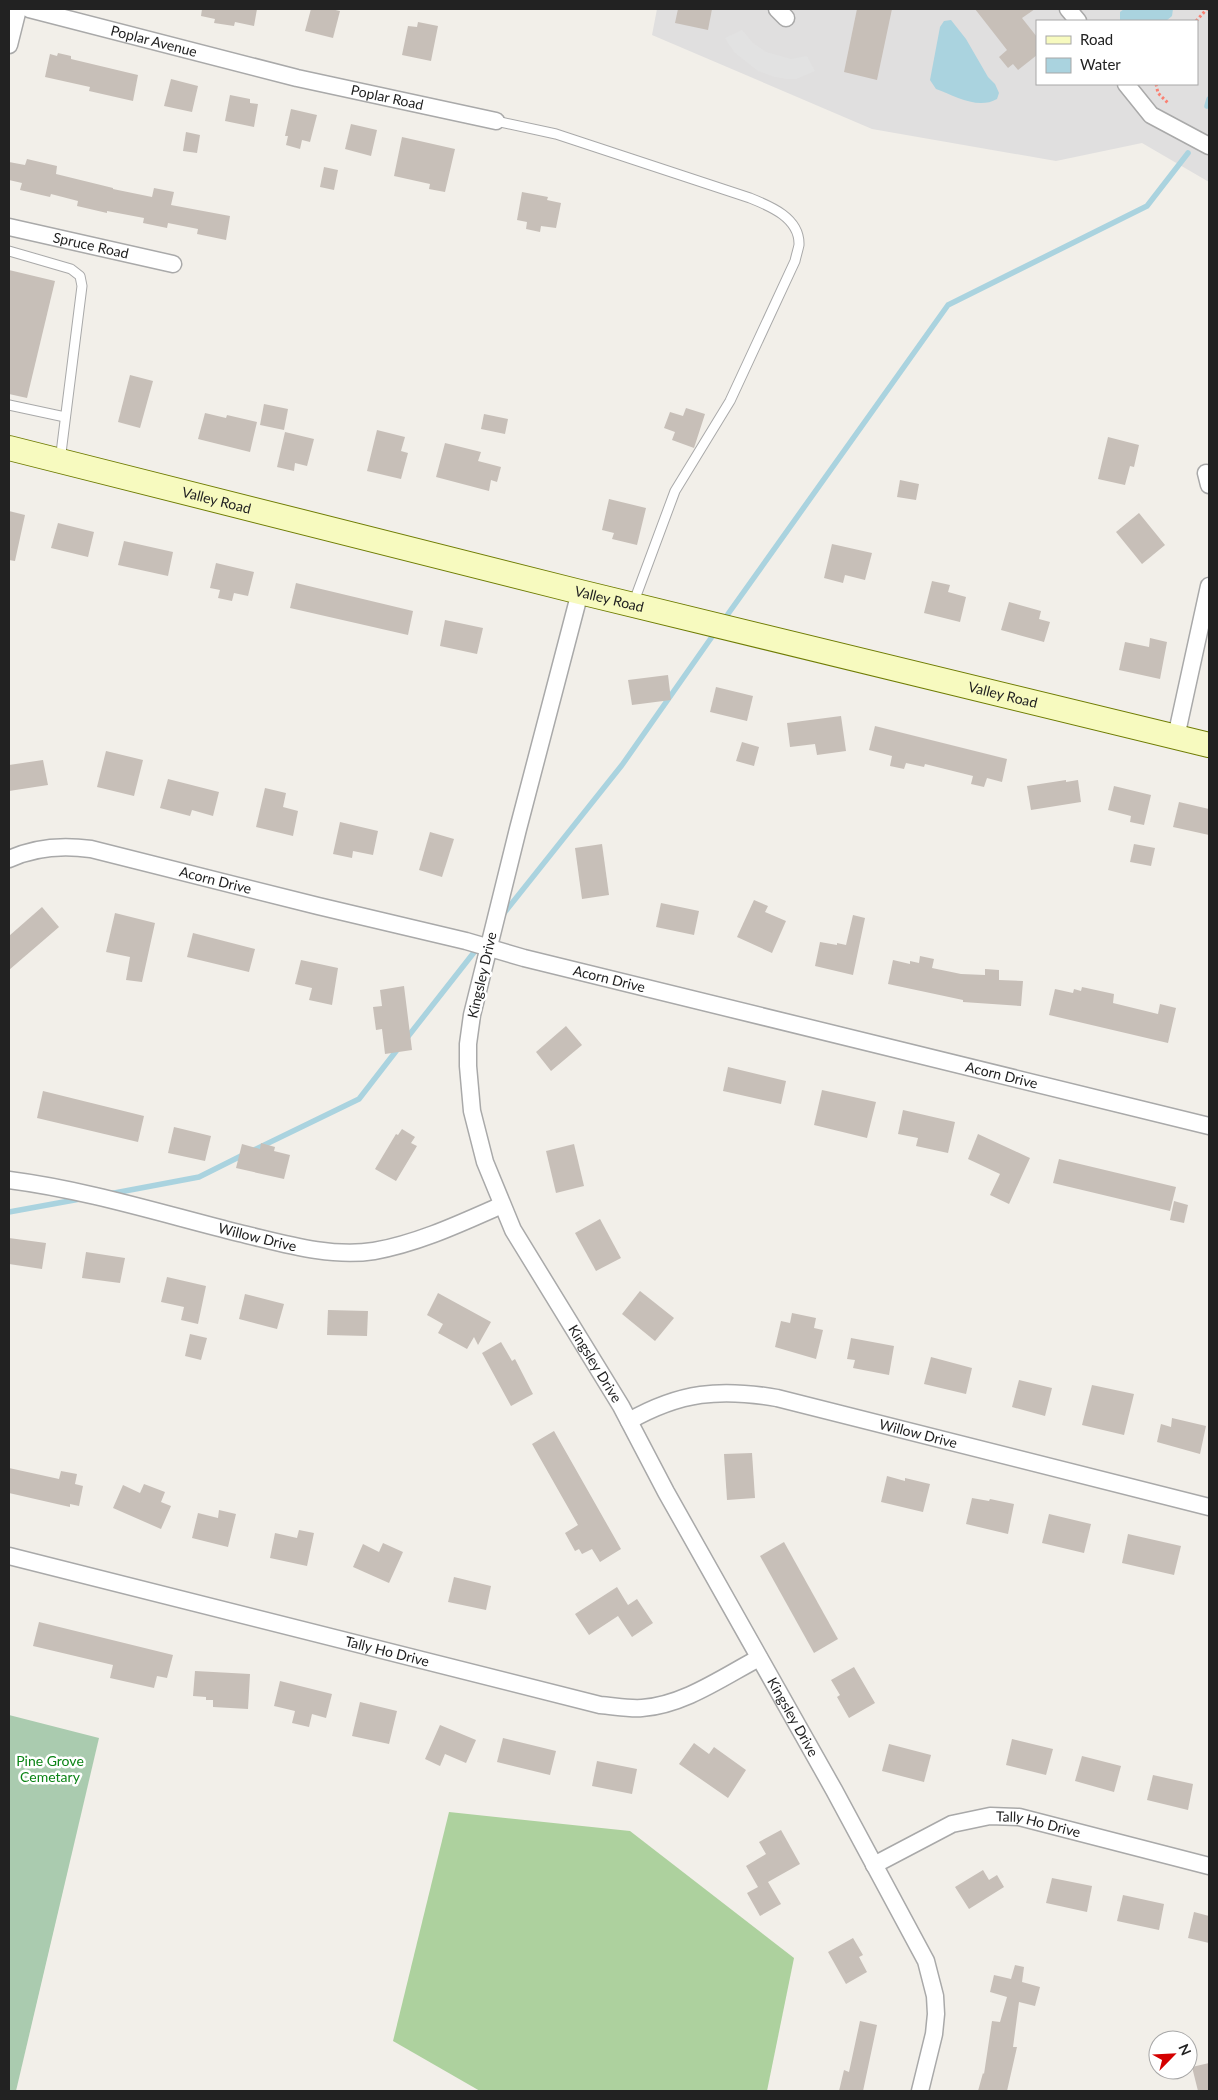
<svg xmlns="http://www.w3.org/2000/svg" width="1218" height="2100" font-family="Lato,sans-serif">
<rect width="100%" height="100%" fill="#f2efe9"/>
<path fill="#e0dfdf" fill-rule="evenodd" d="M657 9H1209V182L1142 143 1056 161 872 129 652 35ZM1037 21H1197V84H1037Z"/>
<path fill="#add19e" d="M449 1812 630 1831 794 1958 767 2091H480L393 2041Z"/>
<path fill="#aacbaf" d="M9 1715 99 1738 16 2091H9Z"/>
<path fill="#e2e2e2" d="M742 30 753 43 766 52 791 59 807 56 815 71 796 79H786L775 77 758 71 734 52 725 38Z"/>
<g fill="#aad3df">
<path d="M1124 9H1173L1172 16 1166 21H1120V12Z"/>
<path d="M951 20 966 39 988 77 995 84 999 93 997 99C978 110 955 96 936 89L930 80 940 27 944 21Z"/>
</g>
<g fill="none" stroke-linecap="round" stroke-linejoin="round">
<g stroke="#aad3df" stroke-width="5.5">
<path d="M1207 106 1209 99"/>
<path d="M723 621 948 305 1147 206 1188 153"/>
<path d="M501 917 622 765 716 631"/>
<path d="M406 1039 479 946"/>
<path d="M252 1151 359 1099 400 1046"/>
<path d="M109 1194 199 1177 243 1155"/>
<path d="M9 1212 80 1199"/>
</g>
</g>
<g fill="#c7bfb8">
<path d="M202 9H257L254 26 235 22 234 26 214 23 215 19 201 16Z"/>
<path d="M311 9H331L340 11 333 38 305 31Z"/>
<path d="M678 9H712L708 30 675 23Z"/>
<path d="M857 9H892L877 80 844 72Z"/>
<path d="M975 9H1035L1022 18 1037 37V55L1018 70 1013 64 1008 68 999 57 1007 50Z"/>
<path d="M418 22 438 26 431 61 402 55 408 26 417 27Z"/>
<path d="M58 53 71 56V59L138 75 133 101 89 91 90 87 45 77 50 54 57 56Z"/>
<path d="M171 79 198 86 192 112 164 106Z"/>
<path d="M230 95 250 99V103L258 104 254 127 225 121Z"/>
<path d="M291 109 317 115 310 142 302 140 300 149 286 145 288 136H285Z"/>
<path d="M351 124 377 130 371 156 345 149Z"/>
<path d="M186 132 200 135 197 153 183 151Z"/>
<path d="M402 137 455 149 445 192 429 189 430 184 394 176Z"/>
<path d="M27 159 57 166 56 174 113 188V189L152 197 154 188 174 192 171 205 230 216 226 240 197 234 198 229 168 223 167 228 143 223 144 218 107 211V213L77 206 78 201 51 194 50 197 20 190 22 183 9 180V162L25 165Z"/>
<path d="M324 167 338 170 334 190 320 187Z"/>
<path d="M522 192 548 197 547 200 561 203 556 228 541 226 540 232 526 229 527 222 517 220Z"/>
<path d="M9 270 55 281 27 398 9 394Z"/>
<path d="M130 375 153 381 140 428 118 422Z"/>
<path d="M264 404 288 409 284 430 260 425Z"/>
<path d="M686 408 705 414 694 448 672 440 675 432 664 428 670 412 683 416Z"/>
<path d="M205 413 226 418 227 415 257 422 250 452 198 439Z"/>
<path d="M484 414 508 419 505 434 481 429Z"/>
<path d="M377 430 405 437 401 451 408 453 401 479 367 471Z"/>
<path d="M285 432 314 439 307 466 295 463 294 471 277 467Z"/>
<path d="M1108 437 1139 445 1134 467 1130 466 1125 485 1098 479Z"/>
<path d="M445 443 481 452 478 461 501 467 497 482 491 480 489 491 436 477Z"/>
<path d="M900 480 919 484 916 500 897 497Z"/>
<path d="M609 499 646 508 637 545 612 539 614 533 602 530Z"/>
<path d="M9 511 25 515 15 561 9 560Z"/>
<path d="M1139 513 1165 545 1142 564 1116 532Z"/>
<path d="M58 523 94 532 88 557 51 548Z"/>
<path d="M124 541 173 552 168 576 118 565Z"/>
<path d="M832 544 872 553 865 580 845 575 843 583 824 578Z"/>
<path d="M216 563 254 572 248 596 234 593 232 601 218 598 220 590 210 588Z"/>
<path d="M932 581 950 585 948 592 966 597 960 622 924 613Z"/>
<path d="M296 583 413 611 408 635 290 608Z"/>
<path d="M1009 602 1041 611 1039 619 1050 622 1044 642 1001 630Z"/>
<path d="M445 620 483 628 477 654 440 646Z"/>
<path d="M1150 638 1167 642 1160 679 1119 670 1125 642 1149 647Z"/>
<path d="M668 675 671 700 632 705 628 680Z"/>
<path d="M716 687 753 696 747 721 710 712Z"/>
<path d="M841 716 846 751 817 755 815 744 790 747 787 723Z"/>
<path d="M875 726 1007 759 1002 782 987 778 984 787 971 784 973 776 925 764 924 767 906 763 904 769 890 766 892 756 869 750Z"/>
<path d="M742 742 759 747 754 766 736 761Z"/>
<path d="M106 751 143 760 134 796 97 787Z"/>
<path d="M43 760 48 785 9 791V765Z"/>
<path d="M168 779 219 792 213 816 192 810 190 816 160 808Z"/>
<path d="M1066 780V782L1078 780 1081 802 1031 810 1027 786Z"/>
<path d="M1114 786 1151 795 1144 825 1130 822 1131 816 1108 810Z"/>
<path d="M265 788 286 793 283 807 298 811 293 836 256 827Z"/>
<path d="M1179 802 1209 809V835L1173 827Z"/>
<path d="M340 822 378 831 373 855 353 851 352 858 333 854Z"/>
<path d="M430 832 454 839 442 877 419 870Z"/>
<path d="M602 844 609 895 582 899 575 848Z"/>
<path d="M1134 844 1155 848 1151 866 1130 862Z"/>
<path d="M754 900 768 906 765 912 786 921 772 953 737 937Z"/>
<path d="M661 903 699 911 694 935 656 927Z"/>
<path d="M42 907 59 927 9 970V936Z"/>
<path d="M115 913 155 923 142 982 126 980 130 957 106 952Z"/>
<path d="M853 915 865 918 853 975 815 966 820 942 837 945V943L846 945Z"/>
<path d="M193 933 255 949 249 972 187 957Z"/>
<path d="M920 956 934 959 932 968 961 974 985 975V969L999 970V980L1023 981 1021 1006 963 1002V1000L888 984 893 960 910 964V961L919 963Z"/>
<path d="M301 960 338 968 332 1005 309 1000 312 988 295 984Z"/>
<path d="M404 986 412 1050 385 1054 382 1029 376 1030 373 1007 382 1006 380 990Z"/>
<path d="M1082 987 1114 994 1113 1003 1158 1014 1160 1004 1176 1008 1168 1043 1049 1015 1055 989 1073 993 1074 989 1081 991Z"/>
<path d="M566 1026 582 1045 551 1071 536 1052Z"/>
<path d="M728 1067 786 1081 781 1104 723 1091Z"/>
<path d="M822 1090 876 1102 867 1138 814 1125Z"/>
<path d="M43 1091 144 1116 138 1142 37 1118Z"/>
<path d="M903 1110 955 1122 948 1153 916 1146 918 1138 898 1134Z"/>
<path d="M174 1127 211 1136 205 1161 168 1153Z"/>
<path d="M402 1129 415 1137 411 1143 417 1146 396 1181 375 1169 396 1134 398 1135Z"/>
<path d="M978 1134 1030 1158 1009 1204 990 1195 1000 1174 968 1159Z"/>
<path d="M261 1143 275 1147 274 1151 290 1155 284 1179 236 1168 242 1144 260 1149Z"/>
<path d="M574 1144 584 1186 556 1193 546 1151Z"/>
<path d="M1059 1159 1176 1187 1170 1211 1053 1183Z"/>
<path d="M1174 1201 1188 1205 1184 1223 1170 1220Z"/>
<path d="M600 1219 621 1258 596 1271 575 1233Z"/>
<path d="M9 1238 46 1243 42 1269 9 1264Z"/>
<path d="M86 1252 125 1258 120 1283 82 1278Z"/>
<path d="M167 1277 206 1286 198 1324 181 1320 184 1307 161 1302Z"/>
<path d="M640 1291 674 1318 655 1341 622 1314Z"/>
<path d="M438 1293 491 1322 478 1345 474 1337 467 1349 438 1333 443 1324 427 1315Z"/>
<path d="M245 1294 284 1304 277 1329 239 1319Z"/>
<path d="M328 1310 368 1311 367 1336 327 1335Z"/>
<path d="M792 1313 816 1318 814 1328 823 1330 816 1359 775 1347 781 1321 790 1323Z"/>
<path d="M190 1334 207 1338 201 1360 185 1356Z"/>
<path d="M851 1338 894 1346 889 1375 853 1368 855 1360 847 1359Z"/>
<path d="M501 1342 512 1361 515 1359 533 1394 511 1406 482 1353Z"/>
<path d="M931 1357 972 1368 966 1394 924 1384Z"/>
<path d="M1019 1380 1052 1388 1045 1416 1012 1407Z"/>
<path d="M1092 1385 1134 1394 1124 1435 1082 1425Z"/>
<path d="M1172 1418 1206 1426 1200 1454 1157 1442 1161 1424 1171 1427Z"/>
<path d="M554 1431 621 1549 600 1562 592 1549 582 1554 579 1549 575 1551 565 1533 578 1525 532 1444Z"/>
<path d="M752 1453 755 1498 727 1500 724 1454Z"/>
<path d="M9 1468 59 1479 61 1471 77 1474 75 1484 83 1486 79 1506 70 1504V1507L9 1493Z"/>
<path d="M887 1476 905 1481V1478L930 1484 923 1512 881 1502Z"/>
<path d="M144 1484 165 1492 161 1502 171 1506 161 1529 113 1508 123 1485 140 1493Z"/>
<path d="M972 1498 989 1501 990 1499 1014 1504 1008 1534 966 1524Z"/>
<path d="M219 1510 236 1514 228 1547 192 1538 198 1513 218 1518Z"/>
<path d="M1049 1514 1091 1524 1084 1553 1042 1543Z"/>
<path d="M299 1530 314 1533 307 1566 270 1558 275 1533 297 1538Z"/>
<path d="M1128 1534 1181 1546 1174 1575 1122 1563Z"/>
<path d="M784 1542 838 1639 814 1653 760 1556Z"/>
<path d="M383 1543 403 1552 389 1583 353 1567 363 1544 379 1552Z"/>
<path d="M454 1577 491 1586 486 1610 448 1602Z"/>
<path d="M617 1587 628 1605 637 1599 653 1623 632 1637 618 1616 589 1635 575 1614Z"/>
<path d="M39 1622 173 1655 167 1678 157 1676 154 1688 110 1678 113 1665 33 1646Z"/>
<path d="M854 1667 875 1703 849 1718 837 1697 840 1695 831 1680Z"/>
<path d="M195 1671 250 1674 248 1709 213 1707V1700H206V1697L193 1696Z"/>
<path d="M280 1681 332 1694 326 1718 312 1714 309 1727 292 1723 295 1711 274 1706Z"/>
<path d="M360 1702 397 1711 389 1744 352 1736Z"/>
<path d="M440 1725 476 1740 466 1763 445 1754 440 1766 425 1759Z"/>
<path d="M503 1738 556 1751 550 1775 497 1762Z"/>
<path d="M1012 1739 1053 1749 1046 1775 1006 1765Z"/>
<path d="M694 1743 709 1754 714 1747 746 1770 728 1798 679 1764Z"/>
<path d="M889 1744 931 1755 924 1782 882 1771Z"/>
<path d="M1082 1756 1121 1766 1114 1792 1075 1781Z"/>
<path d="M597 1761 637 1769 632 1794 592 1786Z"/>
<path d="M1153 1775 1193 1784 1188 1810 1147 1800Z"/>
<path d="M781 1830 800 1864 768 1882 781 1904 760 1916 747 1893 758 1887 746 1866 766 1854 759 1842Z"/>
<path d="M983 1870 989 1880 997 1875 1004 1887 969 1909 955 1887Z"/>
<path d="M1052 1878 1092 1886 1087 1912 1046 1903Z"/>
<path d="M1123 1895 1164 1904 1159 1930 1117 1921Z"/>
<path d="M1194 1912 1209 1916V1943L1188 1938Z"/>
<path d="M853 1938 863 1955 859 1957 867 1972 846 1984 828 1952Z"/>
<path d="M1015 1965 1024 1967 1022 1982 1040 1987 1035 2006 1019 2002 1013 2047H1017L1007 2091H978L983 2073 984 2074 992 2021 1000 2022 1007 1997 990 1992 994 1975 1011 1979Z"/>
<path d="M860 2021 877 2025 863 2091H839L844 2070 849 2072Z"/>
<path d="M1209 2063V2091H1198L1192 2067Z"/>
</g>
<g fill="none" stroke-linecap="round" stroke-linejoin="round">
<defs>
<g id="lane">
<path d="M496 121 556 134 750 198C770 206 800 218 799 245 798 250 796 256 795 261L730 401 675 491 633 604"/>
<path d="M9 251 71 269 80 276 82 286 60 461"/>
<path d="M9 405 65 417"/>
</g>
<g id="street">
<path id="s1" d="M29 9 297 78 496 121"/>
<path d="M777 9 786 18"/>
<path d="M1068 9 1078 21"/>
<path d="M9 45 18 9"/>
<path d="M1126 84 1151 115 1209 146"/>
<path id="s2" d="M9 227 173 264"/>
<path d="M1206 473 1209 485"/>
<path id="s3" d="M580 592 518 829 472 1015 468 1044V1066L472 1111 485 1162 513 1230 621 1406 666 1492 834 1790 926 1961 935 1996 936 2014 934 2034 920 2091"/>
<path d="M1176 737 1209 586"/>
<path id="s4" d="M9 859C35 847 63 845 91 849L318 906 466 941 524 958 1209 1126"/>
<path id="s5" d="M9 1180C87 1190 163 1214 239 1233 282 1243 329 1258 374 1251 419 1243 461 1223 502 1205"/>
<path id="s6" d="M629 1421C680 1392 720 1388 777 1398L1209 1507"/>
<path id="s7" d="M9 1556 600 1705C614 1706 628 1709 642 1708 684 1705 723 1677 759 1658"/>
<path id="s8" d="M874 1865 952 1824 990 1816 1019 1817 1209 1866"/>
</g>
<g id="secondary">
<path id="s9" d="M9 448 580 592 1209 745"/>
</g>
</defs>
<use href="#lane" stroke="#a9a9a9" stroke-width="11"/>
<use href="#street" stroke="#a9a9a9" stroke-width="19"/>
<use href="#secondary" stroke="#707d05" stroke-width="26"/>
<g stroke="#fa8072" stroke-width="3" stroke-dasharray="2.5 2.5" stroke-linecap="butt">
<path d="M1196 21 1207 9"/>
<path d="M1156 84 1158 93 1169 104"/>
</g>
<use href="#lane" stroke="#fff" stroke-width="9"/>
<use href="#street" stroke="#fff" stroke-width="16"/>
<use href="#secondary" stroke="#f7fabf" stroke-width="24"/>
</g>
<g text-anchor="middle" stroke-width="5" stroke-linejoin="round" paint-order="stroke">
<g font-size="14" fill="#222" stroke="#fff">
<text dy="5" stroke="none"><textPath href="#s1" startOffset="129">Poplar Avenue</textPath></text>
<text dy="5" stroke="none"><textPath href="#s1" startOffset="369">Poplar Road</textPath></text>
<text dy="5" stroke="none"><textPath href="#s2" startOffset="84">Spruce Road</textPath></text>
<text dy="5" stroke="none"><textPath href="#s9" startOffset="214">Valley Road</textPath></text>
<text dy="5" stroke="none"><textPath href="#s9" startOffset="619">Valley Road</textPath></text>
<text dy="5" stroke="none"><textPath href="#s9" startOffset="1024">Valley Road</textPath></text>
<text dy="5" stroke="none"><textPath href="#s4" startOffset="212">Acorn Drive</textPath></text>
<text transform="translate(482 975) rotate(-77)" y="5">Kingsley Drive</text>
<text dy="5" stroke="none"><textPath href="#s4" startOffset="618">Acorn Drive</textPath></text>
<text dy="5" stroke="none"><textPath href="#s4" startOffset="1022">Acorn Drive</textPath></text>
<text dy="5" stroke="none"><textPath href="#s5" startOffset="255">Willow Drive</textPath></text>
<text dy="5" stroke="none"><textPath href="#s3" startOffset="816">Kingsley Drive</textPath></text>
<text dy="5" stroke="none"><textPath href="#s6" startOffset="299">Willow Drive</textPath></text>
<text dy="5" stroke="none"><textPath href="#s7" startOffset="390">Tally Ho Drive</textPath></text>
<text dy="5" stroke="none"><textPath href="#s3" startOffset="1221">Kingsley Drive</textPath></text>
<text dy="5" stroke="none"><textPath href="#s8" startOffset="176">Tally Ho Drive</textPath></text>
</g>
<g font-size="14" fill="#0c8416" stroke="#fff">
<text x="50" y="1766">Pine Grove<tspan x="50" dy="16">Cemetary</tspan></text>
</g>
</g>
<rect width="1218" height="2100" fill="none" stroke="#222222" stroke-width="20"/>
<rect x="1036" y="20" width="162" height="65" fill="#ffffff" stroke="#a7a7a7"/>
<rect x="1046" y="36" width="25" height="8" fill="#f7fabf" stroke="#a7a7a7"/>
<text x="1080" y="45" font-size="15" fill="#222222">Road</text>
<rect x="1046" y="58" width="25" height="15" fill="#aad3df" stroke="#a7a7a7"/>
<text x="1080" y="70" font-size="15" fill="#222222">Water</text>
<g transform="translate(1173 2055) rotate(66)"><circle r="24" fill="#ffffff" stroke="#a7a7a7"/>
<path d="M0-4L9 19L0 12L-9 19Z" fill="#d40000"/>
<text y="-8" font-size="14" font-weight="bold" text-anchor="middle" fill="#222222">N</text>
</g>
</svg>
